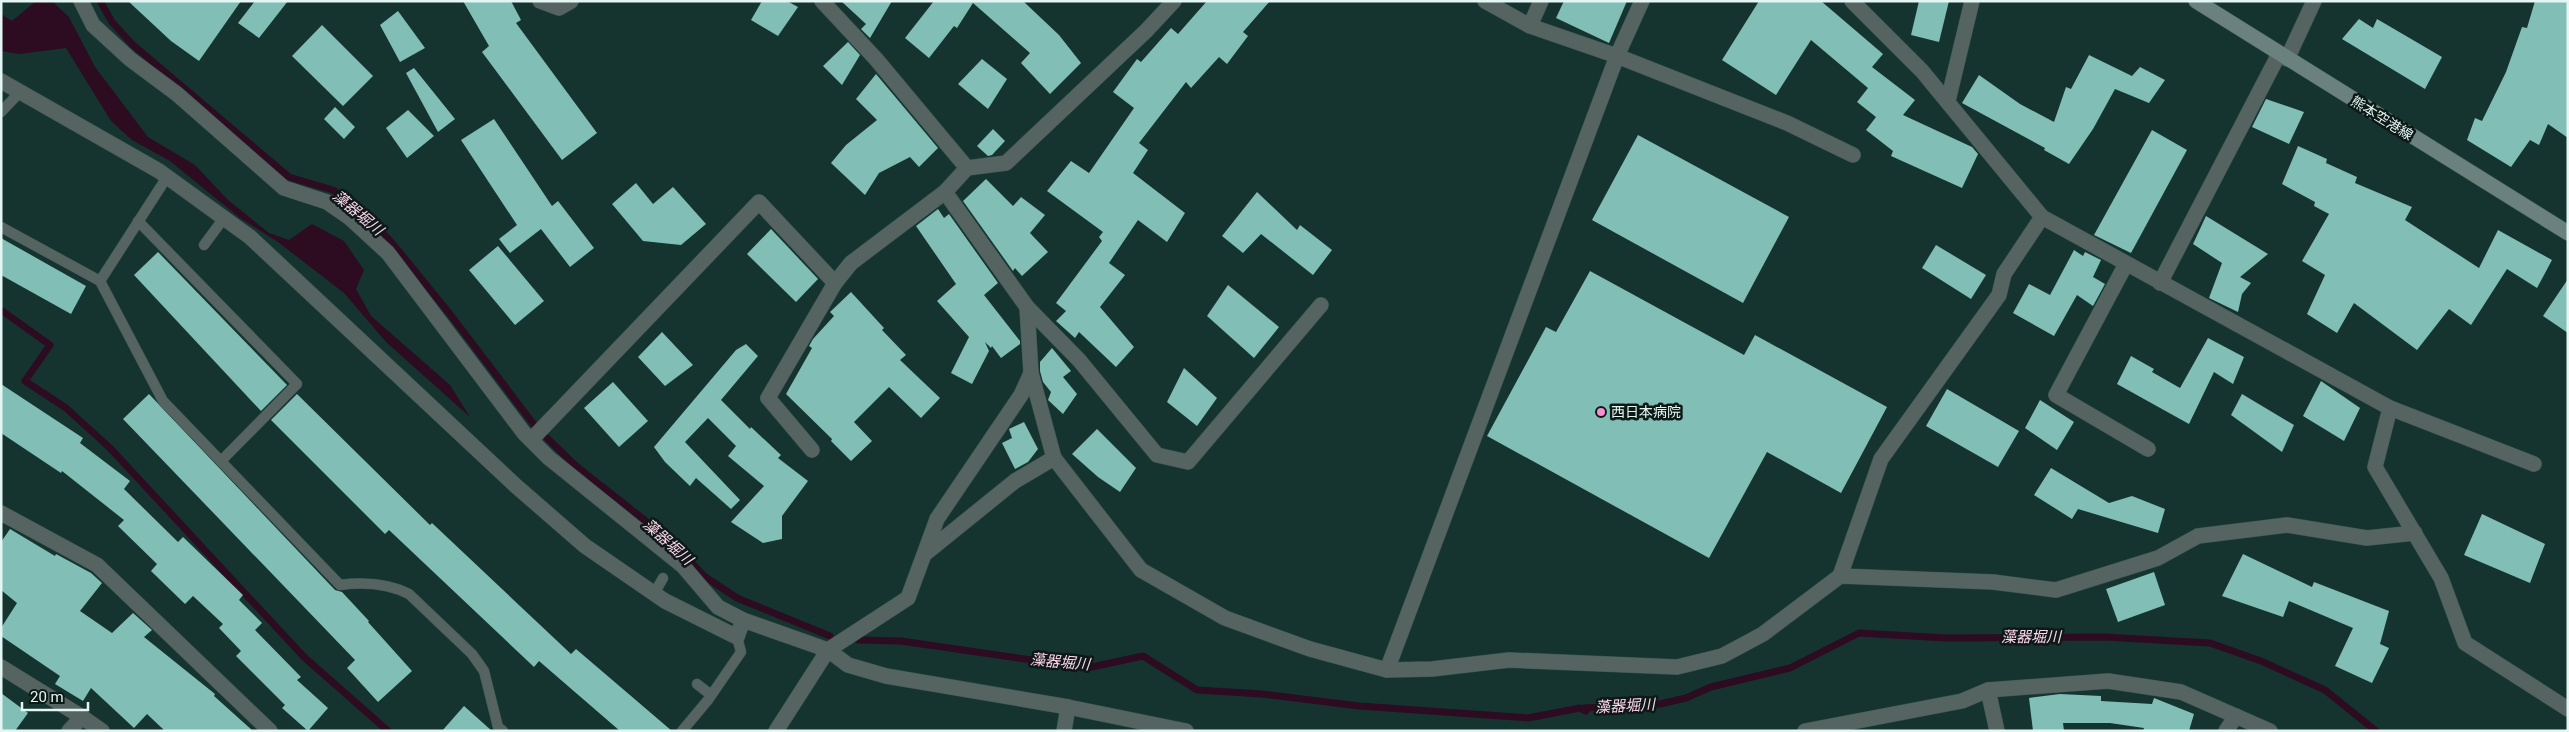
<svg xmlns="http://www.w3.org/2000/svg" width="2569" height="732" font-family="Roboto,'Noto Sans JP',sans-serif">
<rect width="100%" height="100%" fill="#153430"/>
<path fill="#2d0b21" d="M36 1H52L69 17 95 67 148 137 195 165 228 200 269 233 289 240 312 224 344 241 364 270 356 289 371 316 450 385 470 417 386 342 344 293 278 242 240 218 170 161 132 140 111 121 66 48 19 54 1 51V14L12 21Z"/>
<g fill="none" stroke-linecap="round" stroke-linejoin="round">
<g stroke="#2d0b21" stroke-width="7">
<path d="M100 1 112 22 133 45 289 177 333 190 363 213 392 243 450 314 535 426"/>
<path d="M1 310 50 345 25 381 66 408 110 448 304 657 388 731"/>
<path d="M547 438 576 466 675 544 704 576 737 598 830 636"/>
<path d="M858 640 901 641 1087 668 1143 656 1197 690 1262 694 1359 706 1528 718 1580 708 1586 711 1584 708 1660 704 1686 698 1711 687 1790 668 1859 633 1946 638 2104 637 2210 643 2261 661 2325 690 2376 731"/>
</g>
</g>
<g fill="#81beb5">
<path d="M128 1H241L199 61 171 41Z"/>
<path d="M255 1H288L259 38 238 23Z"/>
<path d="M463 1H511L521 20 516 23 597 133 562 160 482 52 489 46Z"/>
<path d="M762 1H787L798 7 778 36 751 20Z"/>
<path d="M841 1H892L870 38 861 29 866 24Z"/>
<path d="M934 1H1023L1059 35 1081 63 1050 94 1021 63 1030 53 973 3 957 28 954 26 929 58 905 38Z"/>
<path d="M1207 1H1270L1243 32 1248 36 1227 64 1219 57 1191 88 1186 82 1139 143 1148 150 1133 173 1185 213 1167 242 1138 220 1109 263 1125 275 1100 307 1134 347 1116 367 1079 332 1075 338 1056 321 1066 311 1056 303 1102 241 1099 237 1103 232 1047 191 1071 161 1089 173 1134 108 1113 92 1137 59 1141 62 1171 28 1178 34Z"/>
<path d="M1564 1H1627L1609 43 1556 18Z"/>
<path d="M1759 1H1821L1883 54 1872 67 1915 100 1903 115 1972 147 1978 154 1962 188 1891 156 1893 151 1866 130 1876 117 1857 102 1868 88 1811 40 1776 95 1722 60Z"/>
<path d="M1919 1H1949L1939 42 1911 35Z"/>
<path d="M2535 1H2568V138L2548 124 2539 145 2530 140 2511 167 2467 140 2475 118 2482 121 2506 72 2522 27 2527 28Z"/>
<path d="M398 11 425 48 400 62 380 25Z"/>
<path d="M2359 19 2373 28 2377 19 2442 57 2425 89 2342 39Z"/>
<path d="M322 25 373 76 343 106 292 56Z"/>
<path d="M848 42 860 55 842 85 823 66Z"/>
<path d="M2089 55 2132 76 2140 67 2165 80 2149 103 2115 89 2093 129 2069 164 2044 150 2045 148 1962 103 1979 75 2020 104 2054 122 2066 87 2071 89Z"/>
<path d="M982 59 1007 79 988 109 958 84Z"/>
<path d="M414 68 455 119 438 132 406 73Z"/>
<path d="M876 74 938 148 919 167 910 157 879 173 865 195 831 163 846 145 877 120 856 99Z"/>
<path d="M2266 99 2304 112 2289 144 2252 127Z"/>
<path d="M335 107 355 127 344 139 324 119Z"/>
<path d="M408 110 434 136 407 158 386 128Z"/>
<path d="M494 119 552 206 558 201 594 248 570 267 541 229 510 253 499 239 517 225 461 140Z"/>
<path d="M993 129 1005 141 992 155 988 156 977 146Z"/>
<path d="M2152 130 2187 150 2131 253 2094 235Z"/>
<path d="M1638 135 1789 217 1743 303 1592 220Z"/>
<path d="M2298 146 2327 159 2326 163 2357 177 2355 183 2412 207 2405 220 2479 268 2498 230 2552 260 2537 288 2507 269 2471 325 2449 309 2417 350 2354 303 2337 333 2307 314 2325 275 2302 261 2329 214 2314 206 2315 202 2282 184Z"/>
<path d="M986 179 1013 206 1021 197 1045 215 1030 233 1048 252 1022 276 1015 268 1013 271 963 201Z"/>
<path d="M636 183 653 204 673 187 706 224 681 245 643 241 612 204Z"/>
<path d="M1257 192 1297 230 1300 225 1332 250 1313 275 1261 234 1243 253 1222 236Z"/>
<path d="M938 209 944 218 949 214 998 283 984 295 1020 341V344L1001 358 992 346 991 348 985 342 989 351 972 384 951 373 969 337 937 301 956 284 916 226Z"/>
<path d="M2206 216 2268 254 2240 277 2251 283 2242 294 2238 312 2209 298 2222 263 2193 244Z"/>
<path d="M771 229 818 279 796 302 747 254Z"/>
<path d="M1 238 86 286 71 314 1 275Z"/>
<path d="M1936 245 1986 275 1971 299 1922 268Z"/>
<path d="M498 246 544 301 515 325 469 270Z"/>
<path d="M2074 250 2083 256 2085 252 2101 260 2093 277 2105 284 2093 306 2077 295 2054 336 2013 313 2029 284 2050 295Z"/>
<path d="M158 252 287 385 261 411 134 275Z"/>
<path d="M1590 271 1744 355 1755 335 1887 407 1841 493 1767 452 1709 558 1487 436 1546 327 1556 332Z"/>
<path d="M2568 279V333L2543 316Z"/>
<path d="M1228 285 1279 327 1254 358 1207 316Z"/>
<path d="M851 292 884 328 882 330 906 355 900 360 940 398 921 418 889 387 854 422 872 441 851 461 831 441 832 439 786 394 812 348 809 346 813 339 834 316 830 312Z"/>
<path d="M662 332 693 365 665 386 638 357Z"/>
<path d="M2208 338 2244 357 2233 384 2214 372 2189 424 2117 384 2131 356 2154 369 2152 372 2180 388Z"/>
<path d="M746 344 758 356 721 400 750 429 751 427 781 455 778 458 808 481 782 516V539L763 543 731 522 764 486 728 456 736 446 708 418 685 442 740 500 731 509 696 478 690 486 665 462 654 447 736 350Z"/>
<path d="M1052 348 1071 371 1063 377 1077 394 1063 414 1048 400 1051 392 1043 382 1040 371V362Z"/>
<path d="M1184 368 1217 398 1197 426 1167 402Z"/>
<path d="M2321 381 2360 408 2344 441 2303 416Z"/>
<path d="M613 382 648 421 619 447 584 408Z"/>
<path d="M1 384 83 438 80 443 130 481 124 489 178 542 183 537 243 595 239 600 262 623 255 630 301 677 297 680 328 708 308 731 282 708 285 705 236 656 241 651 219 628 223 624 193 596 185 604 151 571 157 564 118 526 124 520 62 471 61 473 1 433Z"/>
<path d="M1947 389 2019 431 1998 467 1926 426Z"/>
<path d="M149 394 335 590 342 592 369 621 368 622 412 671 378 702 347 668 355 660 123 419Z"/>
<path d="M297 394 430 525 432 523 571 654 576 649 672 731H620L539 661 534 667 389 530 385 534 271 420Z"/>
<path d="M2242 394 2294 425 2282 452 2231 415Z"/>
<path d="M2040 400 2074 422 2057 450 2025 428Z"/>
<path d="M1024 422 1038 449 1028 462 1015 469 1002 443 1012 438 1009 429Z"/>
<path d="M1097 429 1136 468 1120 492 1098 477 1072 454Z"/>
<path d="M2051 468 2109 503 2132 496 2165 509 2158 533 2078 509 2072 519 2034 495Z"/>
<path d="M2482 514 2545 544 2530 583 2464 555Z"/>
<path d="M10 529 55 556 56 554 91 573 102 583 80 611 112 633 133 613 152 630 144 637 215 694 214 696 253 731H165L147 714 134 728 91 688 83 701 55 684 60 676 1 636V628L17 603 1 590V542Z"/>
<path d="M2243 554 2312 587 2314 582 2389 611 2380 644 2389 648 2372 683 2335 666 2353 628 2289 601 2283 617 2222 596Z"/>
<path d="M2154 572 2165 605 2118 622 2106 589Z"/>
<path d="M1 693 28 713 15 731H1Z"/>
<path d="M2060 694 2101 696V701L2152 704 2154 698 2194 714 2189 731H2143L2144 728 2110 723H2063L2064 731H2033L2029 698Z"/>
<path d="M464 706 492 731H442Z"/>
</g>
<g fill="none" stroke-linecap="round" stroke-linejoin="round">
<defs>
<g id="lane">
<path d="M1 112 20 92"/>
<path d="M138 221 297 384 221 461"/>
<path d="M1 227 100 281 163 401 340 585C363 582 387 583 409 594L472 654 484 671 498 727 503 731"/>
<path d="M204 245 224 218"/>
<path d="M100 281 167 177"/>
<path d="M654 594 663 578"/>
<path d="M697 684 711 695"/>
<path d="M682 731 708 700 741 652 737 637"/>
</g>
<g id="street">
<path d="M81 1 93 25 130 59 177 94 284 188 327 202 350 218 388 253 524 433 549 458 683 566 718 607 743 620"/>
<path d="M540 1 559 8 571 1"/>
<path d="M822 1 876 59 967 168"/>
<path d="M1642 1 1617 56 1787 123 1853 155"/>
<path d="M1852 1 1922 71 2042 217 2390 408 2375 467 2441 578 2465 643 2568 709"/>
<path d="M1530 26 1541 1"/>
<path d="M2287 59 2314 1"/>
<path d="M1 81 159 171 250 237 516 486 585 546 665 601 737 637 743 620 828 650 848 665 886 676 1068 707 1186 731"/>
<path d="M1948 101 1972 1"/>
<path d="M2126 264 2056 395 2148 449"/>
<path d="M2160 283 2279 54"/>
<path d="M1027 307 1079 360 1157 455 1188 462 1321 305"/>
<path d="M1031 373 1054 458 1141 570 1225 618 1310 649 1387 670 1432 669 1509 660 1677 667 1722 656 1763 634 1840 576 1993 582 2056 590 2158 558 2198 536 2287 525 2367 538 2415 533"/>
<path d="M2390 408 2534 464"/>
<path d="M531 440 759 202 835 283"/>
<path d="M812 450 768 398 835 283 851 263 945 192"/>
<path d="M1 513 97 565 270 731"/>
<path d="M926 553 1015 481 1054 458"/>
<path d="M1840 576 1881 459 1999 295 2004 274 2042 217"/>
<path d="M1 667 82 717"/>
<path d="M1387 670 1617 56 1530 26 1485 1"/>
<path d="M1988 690 1997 731"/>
<path d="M69 731 82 717 102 731"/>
<path d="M776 731 828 650 908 598 937 519 1021 395 1031 373 1027 307 945 192 967 168 1006 163 1146 31 1174 1"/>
<path d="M1064 731 1068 707"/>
<path d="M1805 731 1962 701 1988 690 2108 681 2181 692 2270 731"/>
<path d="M2226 731 2236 716"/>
</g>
<path id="secondary" d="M2196 1 2568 233"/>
</defs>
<use href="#lane" stroke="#36534f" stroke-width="11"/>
<use href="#street" stroke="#36534f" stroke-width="16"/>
<use href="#secondary" stroke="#36534f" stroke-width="16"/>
<use href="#lane" stroke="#566461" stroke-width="10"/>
<use href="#street" stroke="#566461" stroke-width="15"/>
<use href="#secondary" stroke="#6b817d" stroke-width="15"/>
</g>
<circle fill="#f690cf" stroke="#0c1917" stroke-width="2" cx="1601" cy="412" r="5"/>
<g text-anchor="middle" stroke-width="5" stroke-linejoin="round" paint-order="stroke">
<g font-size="14" fill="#e4f6f3" stroke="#0c1917">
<text transform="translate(2382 118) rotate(32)" y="5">熊本空港線</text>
</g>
<g font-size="14" fill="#e4f6f3" stroke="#0c1917" text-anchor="start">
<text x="1611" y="417">西日本病院</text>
</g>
<g font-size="15" font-style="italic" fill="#ffd4ec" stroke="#0c1917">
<text transform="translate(358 213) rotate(40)" y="5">藻器堀川</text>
<text transform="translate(668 542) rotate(42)" y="5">藻器堀川</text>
<text x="2031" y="642">藻器堀川</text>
<text transform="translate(1060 662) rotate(5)" y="5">藻器堀川</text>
<text transform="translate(1625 706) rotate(-3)" y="5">藻器堀川</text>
</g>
</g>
<rect width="2569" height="732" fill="none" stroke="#e4f6f3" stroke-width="5"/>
<path d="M22 702v8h66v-8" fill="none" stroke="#e4f6f3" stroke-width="2.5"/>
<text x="30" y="702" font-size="15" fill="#e4f6f3" stroke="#0c1917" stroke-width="4" paint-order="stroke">20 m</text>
</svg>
